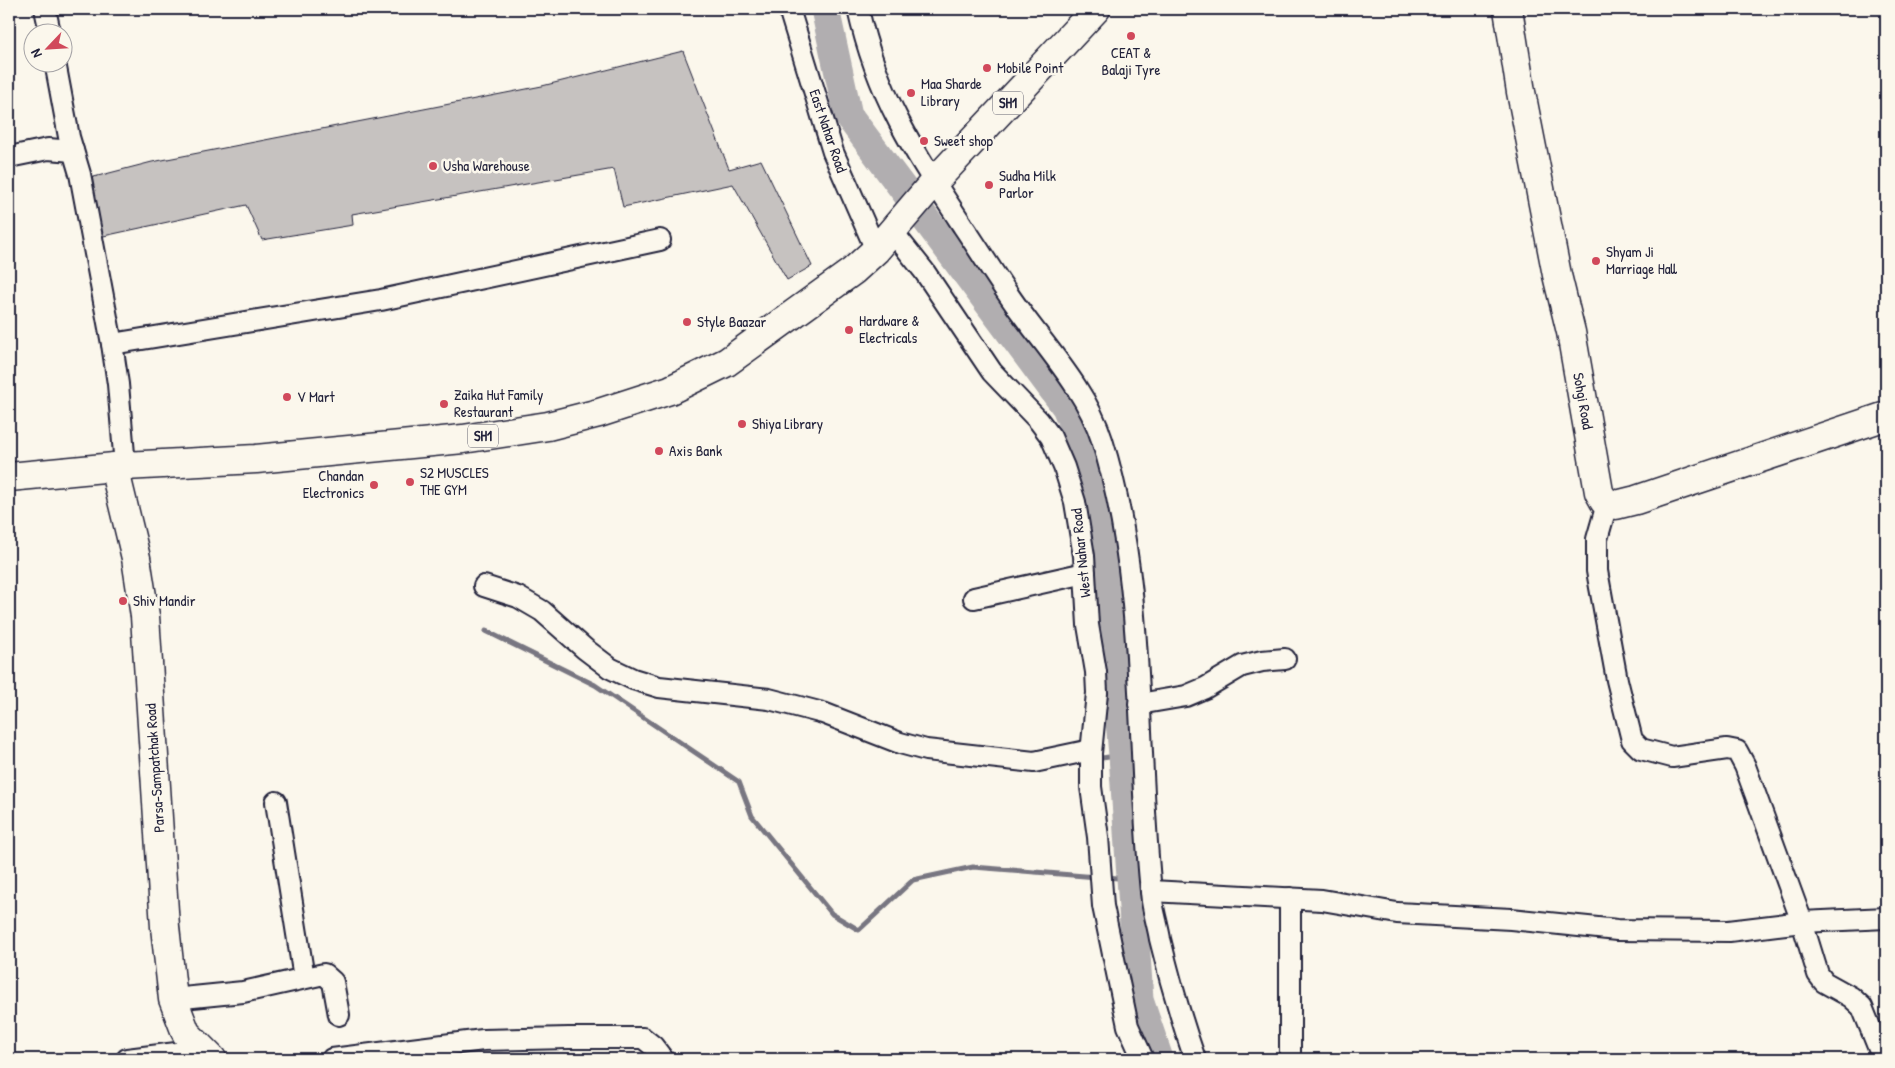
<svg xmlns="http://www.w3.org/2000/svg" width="1895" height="1068" font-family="'Patrick Hand',sans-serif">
<rect width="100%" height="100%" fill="#fbf7ec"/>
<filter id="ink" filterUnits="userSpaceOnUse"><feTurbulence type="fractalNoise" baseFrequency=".02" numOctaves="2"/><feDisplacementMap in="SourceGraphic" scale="10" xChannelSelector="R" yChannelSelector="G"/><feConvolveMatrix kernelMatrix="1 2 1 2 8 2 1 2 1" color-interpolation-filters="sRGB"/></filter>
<g filter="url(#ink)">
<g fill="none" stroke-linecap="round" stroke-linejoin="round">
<g stroke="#787681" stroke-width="5">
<path d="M486 631 595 685 739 782 752 816 832 914 859 930 913 880 973 867 1097 877"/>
<path d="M1095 759 1123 755"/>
<path d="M1105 877 1131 879"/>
</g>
<path stroke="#b1aeb0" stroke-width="29" d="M825 9 848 115 1066 407 1083 449 1105 549 1123 755 1139 1000 1159 1059"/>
</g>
<path fill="#c6c2c0" stroke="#22223b" d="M683 51 729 169 761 160 812 266 787 280 733 184 623 207 614 169 352 214 353 225 262 240 246 205 99 237 90 178 152 162 542 86Z"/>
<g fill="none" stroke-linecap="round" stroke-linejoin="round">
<defs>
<g id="street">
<path d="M45 9 50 32"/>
<path d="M789 9 833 152 876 250"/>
<path d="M858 9C877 96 915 153 963 226 982 254 1000 284 1020 311 1049 351 1087 392 1102 440 1148 586 1135 749 1152 901 1154 914 1158 927 1160 939 1170 981 1181 1019 1195 1059"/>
<path d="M55 62 69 137 80 174 112 344 118 384 125 466"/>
<path d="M9 157 48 149 73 151"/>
<path d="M892 231 924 271 992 372 1039 421 1051 437 1064 467 1075 502 1084 556 1088 625 1096 672 1097 693 1091 753V787L1098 837 1103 906 1128 1026 1143 1059"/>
<path d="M112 344 381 300 660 240"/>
<path d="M1607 504 1597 539V571L1617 680 1632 740 1641 749 1672 757 1727 749 1737 751 1745 766 1802 922 1818 974 1824 982 1851 997 1862 1007 1883 1059"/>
<path d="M484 586 518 597 542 611 585 649 610 668 633 679 659 687 769 699 823 713 900 743 926 750 1034 762 1091 750"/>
<path d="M974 598 1085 573"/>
<path d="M1139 704 1186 696 1205 688 1242 666 1262 661 1285 659"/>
<path d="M276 802 304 978"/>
<path d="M1151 891 1322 900 1397 913 1511 919 1617 930 1729 931 1802 922 1886 918"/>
<path d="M1290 898V1059"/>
<path d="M173 999 243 992 324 974 333 982 339 1015"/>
<path d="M127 1059 201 1050"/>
<path d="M332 1059 483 1040 569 1038H643L653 1046 663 1059"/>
</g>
<g id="secondary">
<path d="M1508 9 1521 92 1557 275 1571 332 1599 492 1604 501 1616 505 1636 500 1886 416"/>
<path d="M114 467 136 558 145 616 165 927 173 999 186 1033 212 1059"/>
</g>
<path id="primary" d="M9 477 125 466 256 459 463 439 548 426 599 413 670 390 727 362 853 271 876 250 934 182 1096 9"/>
</defs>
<use href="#street" stroke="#22223b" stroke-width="24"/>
<use href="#secondary" stroke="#22223b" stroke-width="31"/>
<use href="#primary" stroke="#22223b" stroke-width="31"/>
<use href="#street" stroke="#fbf7ec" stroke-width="20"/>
<use href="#secondary" stroke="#fbf7ec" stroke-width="28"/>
<use href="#primary" stroke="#fbf7ec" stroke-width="28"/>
</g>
</g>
<g fill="#d1495b" stroke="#fbf7ec" stroke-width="2">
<circle cx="1131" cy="36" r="5"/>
<circle cx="987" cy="68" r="5"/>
<circle cx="911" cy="93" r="5"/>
<circle cx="924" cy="141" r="5"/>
<circle cx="433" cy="166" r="5"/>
<circle cx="989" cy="185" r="5"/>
<circle cx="1596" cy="261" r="5"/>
<circle cx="687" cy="322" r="5"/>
<circle cx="849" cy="330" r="5"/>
<circle cx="287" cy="397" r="5"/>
<circle cx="444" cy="404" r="5"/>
<circle cx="742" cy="424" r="5"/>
<circle cx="659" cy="451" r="5"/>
<circle cx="410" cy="482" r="5"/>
<circle cx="374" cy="485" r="5"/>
<circle cx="123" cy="601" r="5"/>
</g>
<g text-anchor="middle" stroke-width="5" stroke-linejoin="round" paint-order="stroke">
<g fill="#fbf7ec" stroke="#636270" stroke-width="1">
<rect x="993" y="91.5" width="30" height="23" rx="4"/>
<rect x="468" y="424.5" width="30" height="23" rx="4"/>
</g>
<g font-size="14" font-weight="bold" fill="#22223b">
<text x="1008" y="108">SH1</text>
<text x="483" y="441">SH1</text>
</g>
<g font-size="15" fill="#22223b" stroke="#fbf7ec" text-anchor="start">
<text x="1131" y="58" text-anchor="middle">CEAT &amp;<tspan x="1131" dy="17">Balaji Tyre</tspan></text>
<text x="997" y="73">Mobile Point</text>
<text x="921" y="89">Maa Sharde<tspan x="921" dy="17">Library</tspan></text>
<text x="934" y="146">Sweet shop</text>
<text x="443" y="171">Usha Warehouse</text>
<text x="999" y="181">Sudha Milk<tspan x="999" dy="17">Parlor</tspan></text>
<text x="1606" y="257">Shyam Ji<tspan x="1606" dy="17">Marriage Hall</tspan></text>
<text x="859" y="326">Hardware &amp;<tspan x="859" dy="17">Electricals</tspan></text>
<text x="697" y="327">Style Baazar</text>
<text x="454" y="400">Zaika Hut Family<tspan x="454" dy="17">Restaurant</tspan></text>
<text x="297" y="402">V Mart</text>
<text x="752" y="429">Shiya Library</text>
<text x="669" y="456">Axis Bank</text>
<text x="420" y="478">S2 MUSCLES<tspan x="420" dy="17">THE GYM</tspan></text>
<text x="364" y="481" text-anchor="end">Chandan<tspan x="364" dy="17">Electronics</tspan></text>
<text x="133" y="606">Shiv Mandir</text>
</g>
<g font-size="15" fill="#22223b" stroke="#fbf7ec">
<text transform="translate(828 131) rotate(71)" y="5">East Nahar Road</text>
<text transform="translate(1583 401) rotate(80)" y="5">Sohgi Road</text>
<text transform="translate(1081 553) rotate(-96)" y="5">West Nahar Road</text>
<text transform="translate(155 768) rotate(-94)" y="5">Parsa-Sampatchak Road</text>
</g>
</g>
<rect width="1895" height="1068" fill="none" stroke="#fbf7ec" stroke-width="30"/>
<rect x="15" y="15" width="1865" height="1038" fill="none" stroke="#22223b" stroke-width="2" filter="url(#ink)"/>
<g transform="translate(48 48) rotate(245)"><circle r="24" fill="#fbf7ec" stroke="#a4a2a5"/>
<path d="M0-4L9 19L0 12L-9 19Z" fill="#d1495b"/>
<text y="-8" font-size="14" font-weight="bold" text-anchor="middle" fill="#22223b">N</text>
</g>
</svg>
